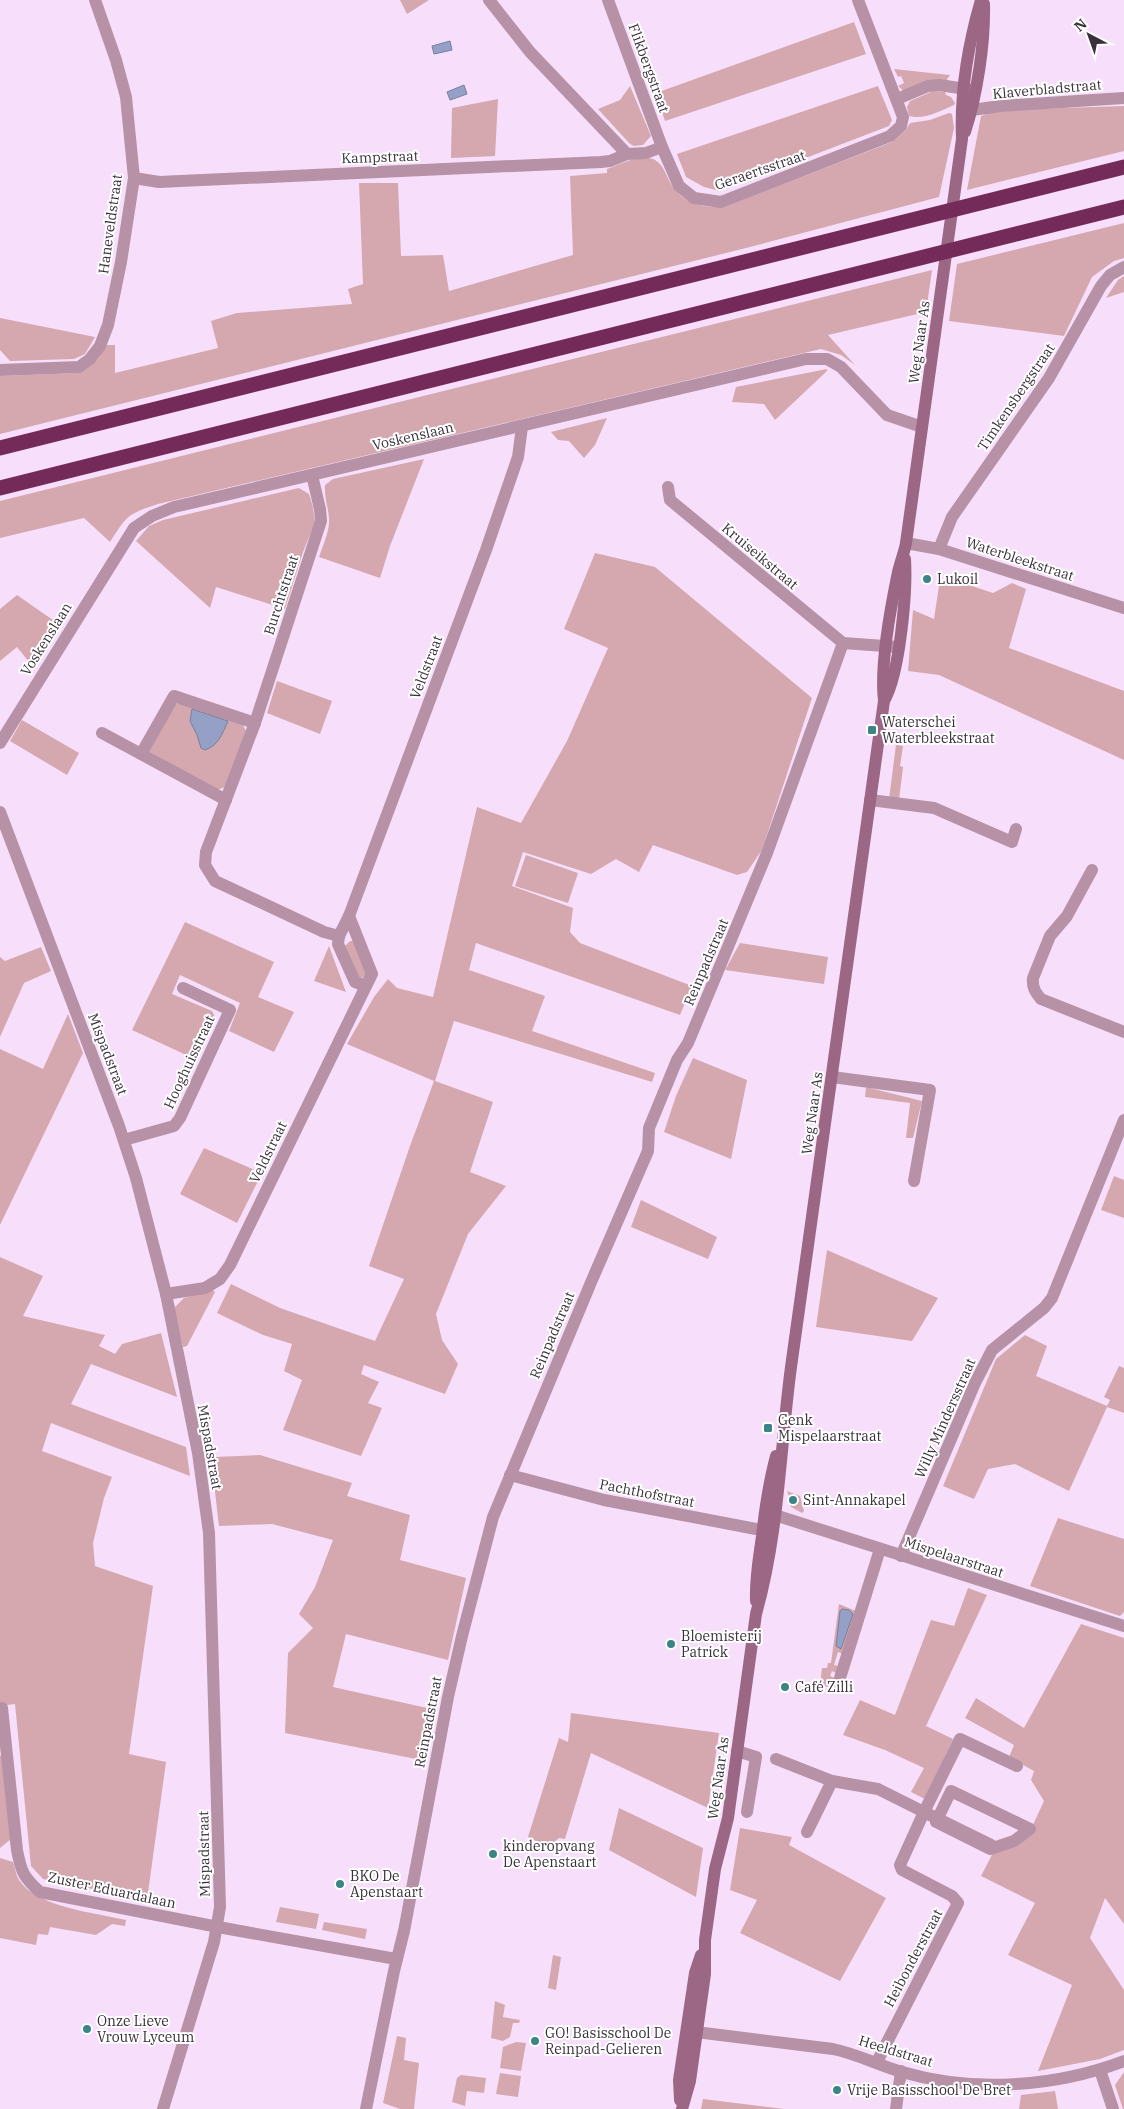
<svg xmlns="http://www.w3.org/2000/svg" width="1124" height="2109" font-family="'IBM Plex Serif',serif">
<rect width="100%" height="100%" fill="#f7dffc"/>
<g fill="#d4a8ae">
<path d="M400 0H429L407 14Z"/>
<path d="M854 22 866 54 665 121 656 93Z"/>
<path d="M894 69 950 75 946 81 904 91 898 86 904 83 901 76 898 77Z"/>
<path d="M630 86 651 136 643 145 634 146 630 144 598 109 620 100Z"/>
<path d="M878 86 892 120 889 126 720 191 704 187 686 177 677 154Z"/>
<path d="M933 91 945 92 946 95 951 97 955 103 954 105C940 111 925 120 909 116L907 107 910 101Z"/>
<path d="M498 99 495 156 451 158 452 108Z"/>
<path d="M1124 106V151L967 190 981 116 996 110Z"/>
<path d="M949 113 952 114 954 128 939 197 750 247 0 434V376L77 373 98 359 107 345H115V373L218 348 211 321 237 313 352 304 348 289 363 284 359 183H398L401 256 443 255 449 291 573 255 570 176 607 173V169C620 164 638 154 653 159 660 162 664 169 667 176 678 202 699 208 724 207L892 142 905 131 910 123 930 120Z"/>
<path d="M1124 223V258L1114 261 1092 277 1064 336 949 321 957 264Z"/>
<path d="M932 270 926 312 828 335 855 365 841 355 821 349 158 504C127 514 127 516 110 542L84 518 0 538V501Z"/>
<path d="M1124 276V292L1106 298 1118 280Z"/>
<path d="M0 318 95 337 85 354 74 359 10 361 0 350Z"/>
<path d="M827 369V371L775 420 764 404 732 402 736 387Z"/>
<path d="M607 418 595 445 584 458 569 441 558 440 551 432Z"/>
<path d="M424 459 390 546 380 578 319 557C323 545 330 531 329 518 328 506 324 497 325 485L333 479Z"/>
<path d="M299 488 309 494 313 507 315 523 303 552 285 609 216 587 210 608 136 541 149 526 163 520Z"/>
<path d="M595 553 655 567 812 698 762 850 747 872 737 875 653 845 639 872 616 859 591 874 523 852 512 886 573 908 570 932 580 943 692 986 680 1015 476 943 469 970 545 996 532 1031 655 1073 652 1082 454 1021 435 1081 493 1102 470 1172 506 1186 468 1234 436 1314 442 1340 458 1364 445 1394 364 1365 361 1374 379 1382 368 1403 382 1408 361 1456 283 1430 302 1380 284 1371 292 1344 263 1335 217 1313 231 1284 280 1308 375 1341 404 1279 369 1266 410 1146 434 1081 347 1044 374 997 388 979 397 988 433 997 477 807 521 823 567 741 608 648 564 629Z"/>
<path d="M951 579 993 593 1012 583 1026 589 1009 648 1124 691V760L939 675 908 671 913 610 934 619 939 586Z"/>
<path d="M17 595 60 625 34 668 17 647 0 661V609Z"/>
<path d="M277 681 332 701 320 734 267 713Z"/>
<path d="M180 703 242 723 246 731 225 787 217 790 148 751 174 705Z"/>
<path d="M22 720 79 753 67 775 10 741Z"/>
<path d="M896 745 903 746 900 766 903 767 899 800 889 799Z"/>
<path d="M526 855 578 873 568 903 515 886Z"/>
<path d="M185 922 274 962 258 997 294 1012 274 1052 229 1031 240 1003 180 975 172 994 212 1011 215 1017 195 1059 132 1030Z"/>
<path d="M350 941H354L367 972 366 977 359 978 345 946Z"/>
<path d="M740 943 828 957 824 984 725 970Z"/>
<path d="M329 946 346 992 314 981Z"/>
<path d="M41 947 51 971 24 983 0 1037V957L5 961Z"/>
<path d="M68 1014 83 1053 0 1225V1049L43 1069Z"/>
<path d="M693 1058 747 1080 731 1159 664 1132 676 1096Z"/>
<path d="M866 1087 922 1101 913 1138H906L910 1103 865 1097Z"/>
<path d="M204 1148 262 1173 237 1223 180 1194Z"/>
<path d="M1114 1176 1124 1180V1218L1101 1210Z"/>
<path d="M641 1200 717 1237 708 1259 631 1227Z"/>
<path d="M827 1250 938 1298 912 1341 816 1327Z"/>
<path d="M0 1257 43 1276 23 1316 105 1335 99 1346 115 1354 122 1344 161 1333 177 1397 91 1364 71 1404 186 1447 190 1476 51 1423 42 1451 112 1477 104 1498 93 1543 95 1566 153 1586 129 1754 166 1762 147 1900 43 1879 31 1866 15 1704 0 1706Z"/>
<path d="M213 1290 215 1292 187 1346 183 1347 174 1308 184 1298Z"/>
<path d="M1025 1335 1047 1346 1036 1376 1107 1406 1110 1400 1104 1397 1119 1366 1124 1368V1413L1107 1407 1069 1491 1015 1464 988 1469 974 1499 943 1486 996 1359Z"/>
<path d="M260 1455 352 1483 347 1496 410 1515 400 1560 466 1578 448 1660 346 1634 333 1687 436 1710 426 1761 285 1733 288 1653 313 1628 299 1614 315 1587 333 1540 272 1524 219 1526 215 1492 214 1457Z"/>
<path d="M787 1491 800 1496 804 1511 802 1513 791 1507 788 1500 796 1503 797 1499 789 1496Z"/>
<path d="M1058 1518 1124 1539V1612L1120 1616 1030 1586Z"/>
<path d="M968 1588 987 1595 926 1726 953 1739 925 1799 911 1792 924 1768 885 1750 843 1735 860 1700 895 1715 931 1620 954 1626Z"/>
<path d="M839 1604 856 1611 843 1654 838 1652 834 1665 838 1666 836 1673 832 1671 830 1676 841 1680 838 1691 820 1684 822 1668H827L828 1663H831Z"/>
<path d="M1081 1624 1124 1638V1924L1105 1898 1090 1938 1124 1990V2050L1100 2059 1038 2071 1072 1985 1008 1955 1035 1903 981 1876 996 1847 1031 1829 1044 1801 1031 1780 1034 1771 1009 1757 1014 1745 965 1718 976 1698 1024 1728Z"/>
<path d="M571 1713 719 1733 708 1808 591 1753 565 1839 559 1838 548 1847 528 1837 559 1738 568 1742Z"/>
<path d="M2 1755 11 1839 0 1848V1756Z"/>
<path d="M619 1808 703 1848 696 1897 609 1850Z"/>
<path d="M740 1828 792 1837 789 1845 886 1898 840 1981 740 1933 757 1900 730 1890Z"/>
<path d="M0 1858 13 1862C15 1867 16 1875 19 1880 36 1907 96 1913 126 1920L125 1926 112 1924 96 1935 50 1927 48 1935 38 1934 36 1945 0 1938Z"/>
<path d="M280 1907 319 1914 316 1929 276 1922Z"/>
<path d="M324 1922 367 1929 365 1939 322 1930Z"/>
<path d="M553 1955 561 1957 556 1990 548 1988Z"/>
<path d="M495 2001 505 2005 503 2017 520 2020 519 2023H513L510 2037 503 2041 491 2038Z"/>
<path d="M397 2036 406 2038 404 2060 419 2063 414 2109H400L383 2103Z"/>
<path d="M516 2042 526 2043 521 2071 500 2068 503 2047Z"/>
<path d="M1124 2072V2109H1123L1115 2085Z"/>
<path d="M500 2073 521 2076 518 2097 496 2094Z"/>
<path d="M461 2075 486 2078 484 2093 467 2091 465 2106 452 2102 457 2078Z"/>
<path d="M1055 2091 1058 2109H1019L1021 2095Z"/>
<path d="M703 2099 784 2109H701Z"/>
</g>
<g fill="#95a0c7" stroke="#797e9d">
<path d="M450 41 452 50 434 54 432 46Z"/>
<path d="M464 85 467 94 450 100 447 92Z"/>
<path d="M192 709 228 721C222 734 219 745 205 750L201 748 197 735 190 721Z"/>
<path d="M842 1609 849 1610 853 1614 841 1649 836 1646 840 1611Z"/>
</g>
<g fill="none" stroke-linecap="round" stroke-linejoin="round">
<g stroke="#b791a6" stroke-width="12">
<path d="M489 0 530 52 627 154"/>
<path d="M608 0 662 147 679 186 694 198 721 202 890 136 901 126 903 117 858 0"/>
<path d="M897 99 928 86 939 85 973 90"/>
<path d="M972 110 1000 106 1124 98"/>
<path d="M134 178 159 182 601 162 610 161 627 154 646 153 662 147"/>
<path d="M0 370 79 367 90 359 100 346 108 325 121 262 134 178 126 97 116 60 95 0"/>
<path d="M312 475 320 509 321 521 255 723 206 852 205 865 215 881 324 932 339 936"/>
<path d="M668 487 670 500 843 643"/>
<path d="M906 543 939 549 1124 608"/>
<path d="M939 549 952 517 1049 378 1101 286 1110 275 1124 267"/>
<path d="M843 643 898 647"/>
<path d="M102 733 141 754 174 696 255 723"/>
<path d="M0 743 134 528 152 516 174 507 806 359H827L841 367 887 415 922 427"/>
<path d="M141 754 226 800"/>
<path d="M870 800 934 808 1012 842 1016 829"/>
<path d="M0 812 119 1126 136 1178 166 1294 198 1453 209 1533 220 1907 214 1942 163 2109"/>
<path d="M1092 870 1067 916 1050 936 1033 978C1032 987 1035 992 1041 999L1124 1032"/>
<path d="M366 986 355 982 338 944 339 936 349 916 486 550 518 457 522 427"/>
<path d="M832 1077 930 1090 914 1181"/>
<path d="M124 1140 174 1126 180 1118 230 1010 183 988"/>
<path d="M166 1294 205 1288 220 1279 230 1265 366 986 372 974 349 916"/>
<path d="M510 1475 604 1500 756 1529 763 1530 775 1516 781 1517 1124 1626"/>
<path d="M901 1556 975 1383 992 1350 1044 1308 1052 1298 1124 1120"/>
<path d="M840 1678 880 1549"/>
<path d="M2 1708 17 1850C21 1871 23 1877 40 1892L218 1927 396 1959"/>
<path d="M737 1751 756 1757 747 1812"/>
<path d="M776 1759 832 1781 878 1789 924 1812 960 1739 1017 1766"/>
<path d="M951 1791 1030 1829 1014 1841 990 1849 936 1822Z"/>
<path d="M807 1832 832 1781"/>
<path d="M688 2031 833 2049C857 2054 878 2065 902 2072 974 2093 1055 2087 1124 2061"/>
<path d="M877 2062 958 1903 952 1896 902 1870 900 1865 924 1812 991 1845"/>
<path d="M1100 2070 1113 2109"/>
<path d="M366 2109 394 1971 404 1931 448 1697 462 1636 493 1517 592 1280 648 1151 649 1128 677 1060 688 1043 767 853 843 643"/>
<path d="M896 2109 901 2071"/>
</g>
<g stroke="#9c6785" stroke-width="12">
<path d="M965 132C977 95 985 43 984 4"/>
<path d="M884 701C900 674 907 591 905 559"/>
<path d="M756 1601C755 1579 759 1558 762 1536 765 1509 769 1482 776 1456"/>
<path d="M680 2100 679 2080 695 1973 701 1955"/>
<path d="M682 2109 690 2081 705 1974V1940L715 1869 728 1818 756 1614C779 1533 780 1449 791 1367L884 701C880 667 890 611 897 577 899 565 904 554 906 543L962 139C960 93 968 45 981 0"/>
</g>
<g stroke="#752b5a" stroke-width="15">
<path d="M0 448 1124 167"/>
<path d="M0 488 1124 207"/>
</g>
</g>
<g fill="#3b8488" stroke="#fff" stroke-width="2">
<circle cx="927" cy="579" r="5"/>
<rect x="867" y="725" width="10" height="10" rx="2.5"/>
<rect x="763" y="1423" width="10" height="10" rx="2.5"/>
<circle cx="793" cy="1500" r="5"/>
<circle cx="671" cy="1644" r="5"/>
<circle cx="785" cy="1687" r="5"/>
<circle cx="493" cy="1854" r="5"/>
<circle cx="340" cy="1884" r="5"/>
<circle cx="87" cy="2029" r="5"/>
<circle cx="535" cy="2041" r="5"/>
<circle cx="837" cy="2090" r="5"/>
</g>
<g text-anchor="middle" stroke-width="4" stroke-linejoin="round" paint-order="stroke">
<g font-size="14" fill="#39303b" stroke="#fff">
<text transform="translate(649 68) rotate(70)" y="5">Flikbergstraat</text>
<text transform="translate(1047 89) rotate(-5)" y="5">Klaverbladstraat</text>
<text transform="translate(380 157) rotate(-2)" y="5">Kampstraat</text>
<text transform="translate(760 170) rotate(-19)" y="5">Geraertsstraat</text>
<text transform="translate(110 224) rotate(-82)" y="5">Haneveldstraat</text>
<text transform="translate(919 342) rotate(-82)" y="5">Weg Naar As</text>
<text transform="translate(1016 397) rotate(-56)" y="5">Timkensbergstraat</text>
<text transform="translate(413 436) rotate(-13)" y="5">Voskenslaan</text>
<text transform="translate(760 556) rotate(40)" y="5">Kruiseikstraat</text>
<text transform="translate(1020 559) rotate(18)" y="5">Waterbleekstraat</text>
<text transform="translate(281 595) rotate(-72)" y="5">Burchtstraat</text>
<text transform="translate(46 639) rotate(-58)" y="5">Voskenslaan</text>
<text transform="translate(426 667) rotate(-69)" y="5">Veldstraat</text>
<text transform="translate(706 962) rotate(-67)" y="5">Reinpadstraat</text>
<text transform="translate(108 1054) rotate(69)" y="5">Mispadstraat</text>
<text transform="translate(189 1062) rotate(-65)" y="5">Hooghuisstraat</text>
<text transform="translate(812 1113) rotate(-82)" y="5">Weg Naar As</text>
<text transform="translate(268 1152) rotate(-64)" y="5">Veldstraat</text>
<text transform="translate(552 1335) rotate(-67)" y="5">Reinpadstraat</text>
<text transform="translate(945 1418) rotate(-66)" y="5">Willy Mindersstraat</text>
<text transform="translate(210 1447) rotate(80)" y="5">Mispadstraat</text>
<text transform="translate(647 1493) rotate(11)" y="5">Pachthofstraat</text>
<text transform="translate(954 1557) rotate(18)" y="5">Mispelaarstraat</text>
<text transform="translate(428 1722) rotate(-79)" y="5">Reinpadstraat</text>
<text transform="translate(718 1778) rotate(-82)" y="5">Weg Naar As</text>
<text transform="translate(204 1854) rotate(-91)" y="5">Mispadstraat</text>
<text transform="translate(112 1890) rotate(12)" y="5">Zuster Eduardalaan</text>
<text transform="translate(913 1958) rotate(-62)" y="5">Heibonderstraat</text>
<text transform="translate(896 2051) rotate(17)" y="5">Heeldstraat</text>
</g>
<g font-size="14" fill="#39303b" stroke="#fff" text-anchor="start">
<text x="937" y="584">Lukoil</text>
<text x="882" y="727">Waterschei<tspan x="882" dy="16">Waterbleekstraat</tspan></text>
<text x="778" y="1425">Genk<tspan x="778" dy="16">Mispelaarstraat</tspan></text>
<text x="803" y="1505">Sint-Annakapel</text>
<text x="681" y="1641">Bloemisterij<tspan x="681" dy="16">Patrick</tspan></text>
<text x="795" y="1692">Café Zilli</text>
<text x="503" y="1851">kinderopvang<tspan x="503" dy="16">De Apenstaart</tspan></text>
<text x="350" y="1881">BKO De<tspan x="350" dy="16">Apenstaart</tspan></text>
<text x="97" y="2026">Onze Lieve<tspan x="97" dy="16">Vrouw Lyceum</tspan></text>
<text x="545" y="2038">GO! Basisschool De<tspan x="545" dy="16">Reinpad-Gelieren</tspan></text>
<text x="847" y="2095">Vrije Basisschool De Bret</text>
</g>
</g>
<g transform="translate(1089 35) rotate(319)" stroke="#ffffff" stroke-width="4" paint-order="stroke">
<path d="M0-4L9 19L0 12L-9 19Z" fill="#39303b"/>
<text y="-8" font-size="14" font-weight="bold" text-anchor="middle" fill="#39303b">N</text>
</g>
</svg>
